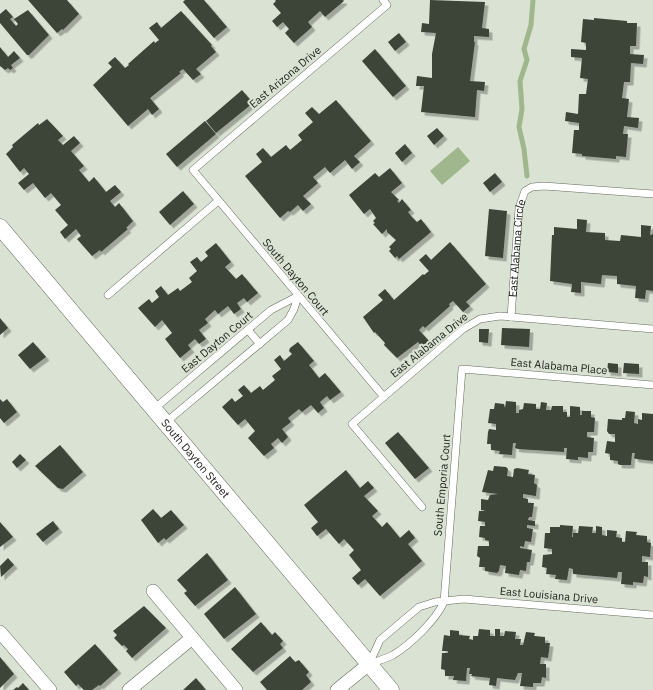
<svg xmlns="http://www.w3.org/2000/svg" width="653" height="690" font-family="'IBM Plex Sans',sans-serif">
<defs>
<filter id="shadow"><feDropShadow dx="3.5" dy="3.5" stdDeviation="0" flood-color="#0004"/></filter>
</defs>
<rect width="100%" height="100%" fill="#dae3d3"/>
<path fill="#a0b68d" d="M458 147 470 161 442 185 430 171Z"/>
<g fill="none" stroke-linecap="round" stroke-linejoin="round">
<path stroke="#a0b68d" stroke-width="5" d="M527 176 524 149 519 127 522 109 520 81 527 60 524 49 531 25 533 0"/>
</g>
<g fill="#3d4437" filter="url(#shadow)">
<path d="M28 0H67L79 14 63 30 62 29 57 33Z"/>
<path d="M185 0H204L227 27 214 38 183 2Z"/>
<path d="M275 0H343L344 1 325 17 320 11 308 22 312 27 294 43 285 33 289 29 283 22 277 27 272 21 281 13 273 4 276 1Z"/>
<path d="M430 0 485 2 482 28 489 29V37L474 36V42H475L470 81 485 82 484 91 477 90 475 117 421 112 424 86H416L417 76 432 78V54L436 33 421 32 422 23 429 24Z"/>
<path d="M6 9 13 17 10 19 16 26 18 24 14 19 28 10 49 35 29 55H27L0 23V14Z"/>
<path d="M181 11 212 45 211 46 216 52 196 69 201 74 193 80 183 69 179 72 181 73 150 98 159 109 152 115 148 109 128 126 93 85 112 67 108 63 115 57 125 68 129 65 128 64 154 41 155 43 159 40 149 28 157 22 161 28Z"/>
<path d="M594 18 627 21V23H637L636 46H630V54L644 55 643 64 631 63 630 82H624L622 98 629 99 627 117 639 118 638 128 624 126 623 134H628L626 157 616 156V159L582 156V154L572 153 574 130H579V123L565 121 566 112 578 114 579 94H586L588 79 580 78 582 58 571 57V49L586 50V43L581 42 583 19 594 20Z"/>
<path d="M399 33 406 42 395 51 388 42Z"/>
<path d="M0 47 8 57 14 51 20 58 11 65 13 68 10 70 8 68 5 70 0 66Z"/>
<path d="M375 49 406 86 393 97 362 61Z"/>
<path d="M242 90 253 103 216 133 206 121Z"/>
<path d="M336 100 371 141 354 156 360 162 352 169 345 160 330 173 325 167 313 177 318 183 303 196 311 204 303 211 298 205 290 212 288 211 280 218 245 176 262 162 256 154 263 148 271 157 286 145 290 150 302 140 298 135 313 122 305 113 312 107 319 114Z"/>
<path d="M47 119 63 136 58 140 63 145 74 136 80 143 71 151 84 166 79 170 89 182 94 177 106 192 115 185 121 192 110 201 115 207 119 203 133 221 126 228 128 229 101 252 100 250 92 256 77 239 81 236 76 229 65 239 60 232 68 225 55 210 61 205 51 193 45 198 33 183 24 190 18 183 29 174 24 168 20 172 6 154 13 147 12 145 38 123 39 125Z"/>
<path d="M205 121 216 134 177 167 166 154Z"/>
<path d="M437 128 444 136 434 145 427 136Z"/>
<path d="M405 144 412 153 402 162 395 153Z"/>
<path d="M390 168 402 183 391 192 399 200 397 201 399 203 402 199 411 210 408 212 411 216 417 222 421 219 431 232 399 259 397 256 395 258 389 251 391 249 389 247 396 240 387 232V229L382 234 373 224 375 223 373 221 376 218 370 209 364 214 349 195 375 173 379 177Z"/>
<path d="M495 173 502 182 490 192 483 183Z"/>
<path d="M183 191 194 204 170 225 159 212Z"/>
<path d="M489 209 507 211 503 258 485 256Z"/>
<path d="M577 219 587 220 586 232 605 233V240L620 241 621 235 641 237V225L651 226 650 235 653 234V291L646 290 645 299 635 298 636 286 617 284V276L602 275 601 284 581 282V293L571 292 572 284 550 281 552 235H554V227L577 229Z"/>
<path d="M450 242 486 284 466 302 470 306 463 312 453 301 449 304 450 306 425 328 423 326 419 330 429 341 422 347 418 342 397 358 384 345 385 343 375 332 374 333 363 317 383 300 378 295 385 289 394 300 423 274 424 275 429 271 419 260 426 254 431 260Z"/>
<path d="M216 243 231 262 225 267 236 279 242 274 258 293 247 302 244 298 237 303 241 309 234 314 228 306 218 314 215 310 205 319 208 323 199 330 206 339 199 344 195 339 188 345 191 349 180 358 165 339 172 333 162 320 155 327 138 308 149 299 152 303 159 297 155 291 161 286 168 295 178 288 180 291 192 282 189 278 197 271 190 262 197 257 201 262 208 256 205 252Z"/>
<path d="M0 318 8 328 0 335Z"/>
<path d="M502 328 530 329 529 347 501 345Z"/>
<path d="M479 329H489L488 343 479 342Z"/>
<path d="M33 342 46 357 30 369 18 355Z"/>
<path d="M298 342 314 361 309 365 319 378 325 373 341 392 330 400 327 396 320 402 324 408 318 413 311 405 302 412 299 409 288 418 291 422 282 429 288 437 282 443 278 438 271 444 274 448 264 456 248 438 255 431 245 419 238 425 222 407 232 398 235 402 243 396 238 390 244 385 251 393 260 386 263 390 275 380 272 376 281 369 274 360 280 355 284 361 292 354 289 351 290 348Z"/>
<path d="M608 363 618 364V373L607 372Z"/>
<path d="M624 363 639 364V374L623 373Z"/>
<path d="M0 399 3 402 7 399 17 412 4 423 0 418Z"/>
<path d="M506 401 516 402V413H519V410L523 409 524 403 536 404V409H540L541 402 547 403 546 410H551L552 406H563V412H567V417H570V406L580 407V415H582V411H591V417L595 418 594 432H587V437L594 438 593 452H588V458L578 457V460L566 459 567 448H564V452L518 449 515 448 516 443H513L512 455 499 454 500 451 491 450V444H487L488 432 489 429 496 430V424L488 423 490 409H494L495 403 504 404 505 408Z"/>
<path d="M626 411 635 412 634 423 638 424V419L642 420V413L653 414V461L636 459 634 458 635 453H632L631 465H620L618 464V461L610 460V454L605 453 607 441 615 442V434H609L607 431 608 419 622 420V418H625Z"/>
<path d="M398 432 429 468 415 479 385 443Z"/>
<path d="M60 445 83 472 63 489 58 488 35 466Z"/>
<path d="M20 454 26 460 17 468 12 462Z"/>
<path d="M494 466 506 467 508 469 507 476 513 477 514 469 517 468 529 470 528 474 535 475 534 483 537 485 536 496 523 494V498L528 499V503H534L532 517H529L528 520 535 521V526L527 525V528L533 529 531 542 525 541 524 547 520 546V548L532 550 530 562H527L526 571 520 570 519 575 505 573 506 566 500 565 499 571 497 573 485 571V567H479L480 558 477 556 478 546H489V541L485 540V538L479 537 480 526H485V522L478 521 479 511H486L481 510V499L488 500 490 495 498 494 482 492 488 470 493 471Z"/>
<path d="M346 470 360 488 368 481 374 488 364 496 378 511 372 516 382 527 387 522 400 538 409 530 415 538 408 544 422 561 380 596 365 579 358 585 352 578 361 570 349 555 354 550 344 539 339 544 326 529 317 536 311 528 318 522 304 505Z"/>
<path d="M153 509 161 518 171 510 184 525 166 540 164 538 158 543 141 520Z"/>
<path d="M53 521 59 529 43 542 36 534Z"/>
<path d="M0 522 13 537 0 547Z"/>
<path d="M560 525 573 526 572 537H573V533H578L579 526 593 527 592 533H596V526L602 527V535L607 536V530L617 531 616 537 622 538V542H625L626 531 637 532 636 535 647 536V542L651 543 650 557 642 556V562H648V577L644 576 643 583 633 582V585L621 584 622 572H618L617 578 573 574V569L569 568 567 580 555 579 556 575 546 574 547 568 542 567 543 555 552 554V549L544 548 545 533H550V527H560Z"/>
<path d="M207 553 228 580 195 606 184 593 187 591 177 580Z"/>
<path d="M8 558 14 565 1 577 0 566Z"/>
<path d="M235 587 256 614 224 639 204 614Z"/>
<path d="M144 606 166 628 132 658 126 651 128 649 124 645 122 646 114 638 117 635 113 631Z"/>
<path d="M261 622 272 635 275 632 283 641 280 644 283 648 253 672 231 649Z"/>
<path d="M479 629 490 630V636H495V629H500V636H504L505 631 516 632 515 639H521L520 645H523L526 632 535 633 534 636 545 637V643H550L548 658 541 657 540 664H546V678L542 677 541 683H533V687L520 686 522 673H518L515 680 497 678 496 686 489 685 490 678 471 676 472 674H469L470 668H467L466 681 453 680 454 676H445V670L441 669 442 653H448V651H442L444 635 450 636V630L459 631V635L470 636 469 639 473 640V636H478Z"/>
<path d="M95 644 118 670 100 686 99 685 92 690H84L78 684 76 686 64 672Z"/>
<path d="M290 656 295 662 299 660 309 672 306 675 311 682 302 690H267L260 682Z"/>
<path d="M0 657 14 674 0 688Z"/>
<path d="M196 678 206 690H183Z"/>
<path d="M23 683 29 690H13L17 687 18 688Z"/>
</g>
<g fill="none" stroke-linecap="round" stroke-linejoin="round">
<defs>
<g id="service">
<path d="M383 0 387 5 193 170 384 397"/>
<path d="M108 295 218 201"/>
<path id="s1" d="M511 317 519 208 525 191 532 187 544 186 653 194"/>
<path d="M248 330 260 344"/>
<path d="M154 409 271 310 298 296"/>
<path d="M165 423 288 320 294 309 298 296"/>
<path d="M422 507 352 424 463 329 480 319 500 316 653 329"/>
<path d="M369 664C377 661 385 659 393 655 411 644 435 621 444 602L462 369 653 385"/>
<path d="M369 664 380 640 419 607 435 602 464 599 653 615"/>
</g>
<g id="minor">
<path d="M153 591 236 690"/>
<path d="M0 632 50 690"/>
<path d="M129 690 192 638"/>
<path d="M337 690 369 664"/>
</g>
<g id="tertiary">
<path id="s2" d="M0 227 391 690"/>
</g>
</defs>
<use href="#service" stroke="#626a5c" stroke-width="8"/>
<use href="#minor" stroke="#626a5c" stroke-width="14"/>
<use href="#tertiary" stroke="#626a5c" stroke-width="17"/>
<use href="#service" stroke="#fff" stroke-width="7"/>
<use href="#minor" stroke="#fff" stroke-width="13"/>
<use href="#tertiary" stroke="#fff" stroke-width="16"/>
</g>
<g text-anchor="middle" stroke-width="4" stroke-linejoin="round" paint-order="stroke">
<g font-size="11" fill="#1a1d17" stroke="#dae3d3">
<text transform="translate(285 77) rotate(-40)" y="4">East Arizona Drive</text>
<text dy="4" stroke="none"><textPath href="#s1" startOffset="69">East Alabama Circle</textPath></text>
<text transform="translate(296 277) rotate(50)" y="4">South Dayton Court</text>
<text transform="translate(217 342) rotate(-40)" y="4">East Dayton Court</text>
<text transform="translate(429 345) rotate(-39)" y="4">East Alabama Drive</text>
<text transform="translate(559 366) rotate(5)" y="4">East Alabama Place</text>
<text dy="4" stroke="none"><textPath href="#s2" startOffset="303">South Dayton Street</textPath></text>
<text transform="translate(442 485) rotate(-85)" y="4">South Emporia Court</text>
<text transform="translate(549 595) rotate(5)" y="4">East Louisiana Drive</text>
</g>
</g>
</svg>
